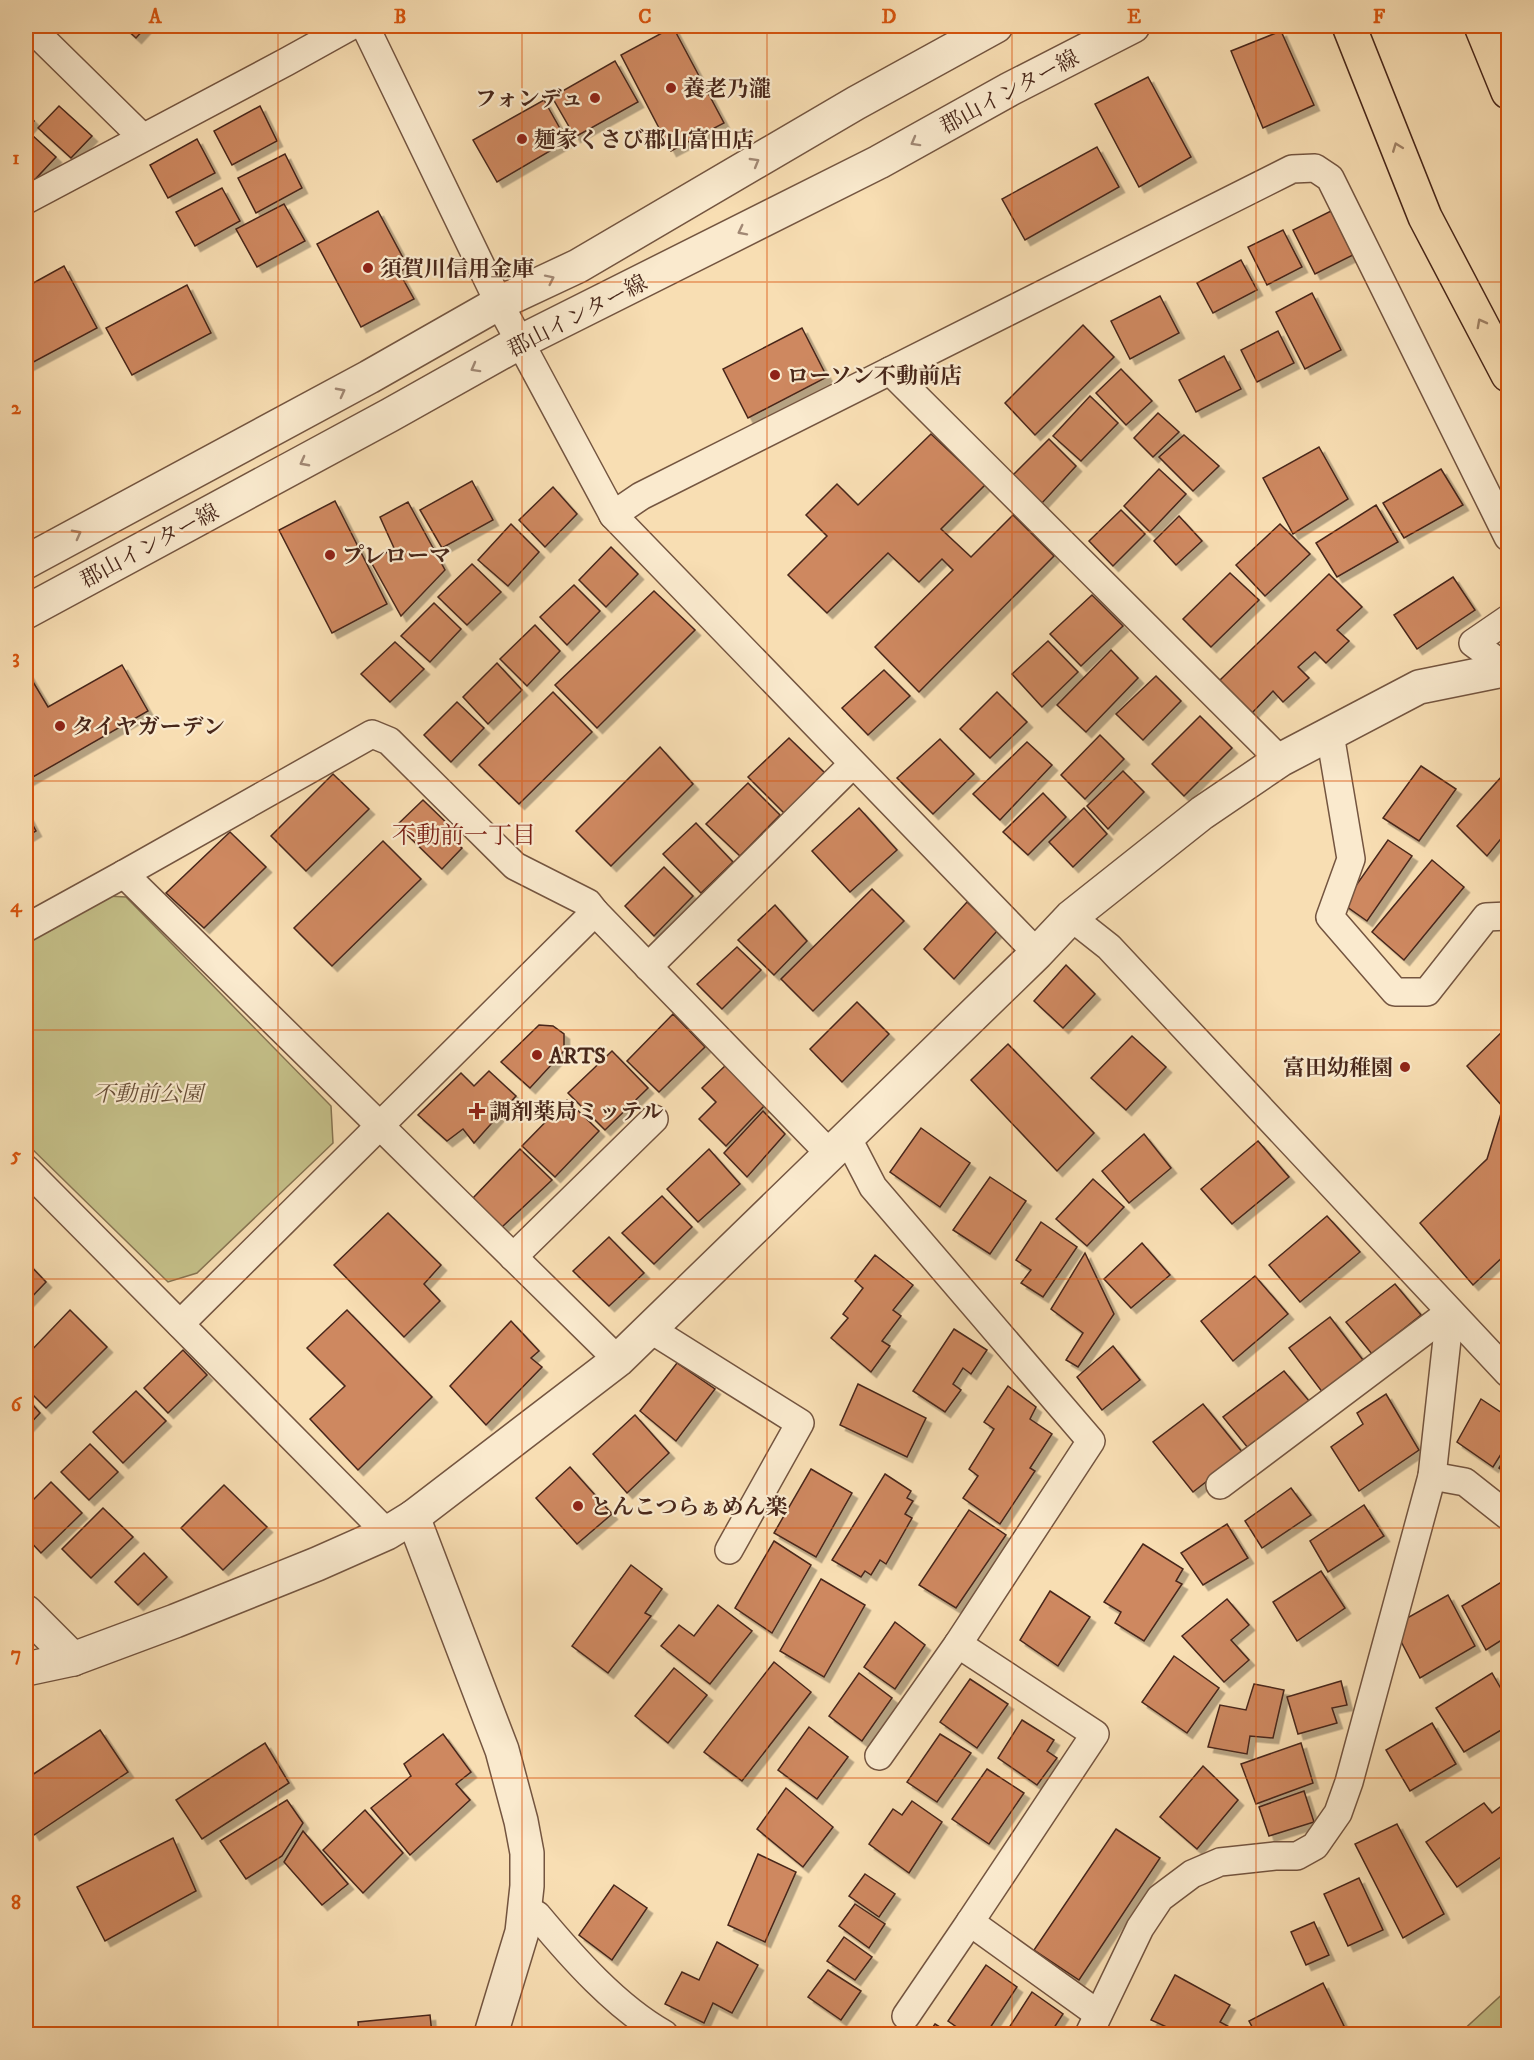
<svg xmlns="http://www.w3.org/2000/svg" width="1534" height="2060" font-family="'IM FELL DW Pica','Noto Serif JP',serif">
<defs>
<filter id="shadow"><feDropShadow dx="5.5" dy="5.5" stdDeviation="0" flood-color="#0004"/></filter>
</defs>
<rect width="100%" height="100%" fill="#f8deb3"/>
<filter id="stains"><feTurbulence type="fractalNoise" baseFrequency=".00333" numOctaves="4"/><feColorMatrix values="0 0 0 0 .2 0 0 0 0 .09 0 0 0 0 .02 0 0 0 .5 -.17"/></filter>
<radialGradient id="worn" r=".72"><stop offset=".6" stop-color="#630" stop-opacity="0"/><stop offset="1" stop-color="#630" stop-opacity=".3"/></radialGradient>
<g fill="#c4bf88" stroke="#867351" stroke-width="1.5">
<path d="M107 896 126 897 331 1106 333 1143 197 1273 168 1282 26 1143V943Z"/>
<path d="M1508 1989V2034H1459Z"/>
</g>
<g fill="#ce8861" stroke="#48271a" stroke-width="1.5" filter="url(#shadow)">
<path d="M123 26H147L136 38Z"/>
<path d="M673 27 724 123 671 151 621 55Z"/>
<path d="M1281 31 1314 105 1263 128 1231 51Z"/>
<path d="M615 61 638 102 575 137 552 97Z"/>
<path d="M1148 77 1191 157 1139 187 1095 104Z"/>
<path d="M544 100 567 141 497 182 473 140Z"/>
<path d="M59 106 92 136 71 158 38 128Z"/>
<path d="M260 106 277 141 232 165 214 131Z"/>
<path d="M26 113 34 121 26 130Z"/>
<path d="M32 135 56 157 26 189V142Z"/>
<path d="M197 139 215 173 168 198 150 165Z"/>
<path d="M1097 147 1119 187 1025 240 1002 199Z"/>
<path d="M285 154 302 188 256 213 238 178Z"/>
<path d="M222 188 240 221 195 246 176 212Z"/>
<path d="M284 204 305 241 257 267 236 229Z"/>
<path d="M378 211 408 267 399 272 414 299 361 327 317 244Z"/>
<path d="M1331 211 1353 255 1315 274 1293 230Z"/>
<path d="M1283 230 1302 267 1267 285 1248 247Z"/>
<path d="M1241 260 1257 290 1213 313 1197 283Z"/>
<path d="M64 266 97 328 26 366V287Z"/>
<path d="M187 285 211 333 132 375 106 328Z"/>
<path d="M1312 293 1341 350 1305 369 1276 312Z"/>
<path d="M1160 296 1179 333 1130 359 1111 321Z"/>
<path d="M1083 325 1114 357 1035 435 1005 403Z"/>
<path d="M802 328 827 377 748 418 723 369Z"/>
<path d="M1278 331 1294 363 1257 382 1241 350Z"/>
<path d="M1224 356 1241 389 1196 412 1179 380Z"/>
<path d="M1121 369 1152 401 1126 425 1096 393Z"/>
<path d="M1090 396 1118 423 1081 461 1053 436Z"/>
<path d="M1158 413 1179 432 1153 457 1134 438Z"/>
<path d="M931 434 985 485 941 529 971 557 1013 515 1054 556 919 692 875 647 953 570 942 559 919 582 888 553 827 613 788 575 827 536 806 515 837 484 858 505Z"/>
<path d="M1184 435 1219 466 1193 491 1159 457Z"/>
<path d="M1049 439 1076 466 1042 503 1013 475Z"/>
<path d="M1319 447 1348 499 1293 534 1263 478Z"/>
<path d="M1159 469 1186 494 1150 532 1124 506Z"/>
<path d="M1441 469 1463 505 1404 538 1383 503Z"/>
<path d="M472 481 493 520 442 548 420 510Z"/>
<path d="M553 487 577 514 545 547 519 520Z"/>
<path d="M335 501 387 604 332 633 279 530Z"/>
<path d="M408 502 445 570 401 616 371 562 394 548 380 517Z"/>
<path d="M1376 505 1398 542 1337 577 1316 543Z"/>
<path d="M1121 510 1145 534 1113 566 1089 541Z"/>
<path d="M1179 516 1202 541 1176 565 1154 541Z"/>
<path d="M511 524 539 552 508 586 478 560Z"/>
<path d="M1280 524 1310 554 1265 596 1236 565Z"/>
<path d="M611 547 638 574 606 607 579 580Z"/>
<path d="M472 564 501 592 467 625 438 597Z"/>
<path d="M1230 573 1259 600 1211 647 1183 619Z"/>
<path d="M1329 574 1362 607 1337 630 1349 641 1326 663 1315 652 1298 667 1309 678 1283 702 1273 691 1252 713 1219 681Z"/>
<path d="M1453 577 1475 610 1417 649 1394 615Z"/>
<path d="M574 585 600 611 567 645 540 617Z"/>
<path d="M654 591 695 630 597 728 555 685Z"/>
<path d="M1092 595 1123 626 1081 666 1050 634Z"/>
<path d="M434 603 461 629 430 662 401 636Z"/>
<path d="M535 625 560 651 527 686 500 659Z"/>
<path d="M1048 641 1078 672 1042 707 1012 674Z"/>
<path d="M395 642 424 669 390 702 361 674Z"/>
<path d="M1111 650 1138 678 1086 732 1057 705Z"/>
<path d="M497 663 522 690 488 724 463 697Z"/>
<path d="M122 665 148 711 26 781V670L48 707Z"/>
<path d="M884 670 910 696 868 735 842 708Z"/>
<path d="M1156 676 1181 701 1143 740 1116 714Z"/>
<path d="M553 692 592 732 519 804 479 765Z"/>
<path d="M997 692 1027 722 990 758 960 729Z"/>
<path d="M457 702 484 728 451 762 424 735Z"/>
<path d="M1200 716 1232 748 1184 796 1152 764Z"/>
<path d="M1100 735 1124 759 1085 799 1061 775Z"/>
<path d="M789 738 826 774 785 814 748 777Z"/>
<path d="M940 739 974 774 933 814 897 778Z"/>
<path d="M1027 742 1052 765 1000 820 973 794Z"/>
<path d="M660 747 693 784 611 866 576 831Z"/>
<path d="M1421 766 1456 789 1419 841 1383 818Z"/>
<path d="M1123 771 1144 792 1108 829 1087 806Z"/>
<path d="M333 774 369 809 306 871 271 836Z"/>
<path d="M1503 775 1508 781V830L1487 856 1457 826Z"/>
<path d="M748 783 780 815 740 856 706 824Z"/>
<path d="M1043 793 1066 817 1028 855 1003 832Z"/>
<path d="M423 800 456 832 450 838 462 848 442 869 397 825Z"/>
<path d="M859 808 897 850 850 892 812 851Z"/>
<path d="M1084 808 1107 834 1073 867 1049 842Z"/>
<path d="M26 812 36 831 26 837Z"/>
<path d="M696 823 733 862 701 893 663 854Z"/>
<path d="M230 832 266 867 204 928 166 893Z"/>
<path d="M1388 840 1412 856 1367 921 1343 904Z"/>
<path d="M383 841 421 879 332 966 294 928Z"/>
<path d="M1432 860 1464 887 1404 960 1372 932Z"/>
<path d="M664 867 693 896 654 936 625 906Z"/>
<path d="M872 889 904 921 813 1011 781 979Z"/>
<path d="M967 902 997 931 954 979 924 949Z"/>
<path d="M775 905 807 941 774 975 738 940Z"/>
<path d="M737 947 761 970 722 1009 697 984Z"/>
<path d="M1066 965 1095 994 1063 1028 1034 1001Z"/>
<path d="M857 1002 889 1034 842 1082 810 1049Z"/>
<path d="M673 1014 705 1047 659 1092 627 1061Z"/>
<path d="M539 1025 553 1026 564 1034V1051L530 1088 501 1062Z"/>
<path d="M1508 1026V1252L1473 1285 1420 1223 1487 1159 1503 1107 1467 1066Z"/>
<path d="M1132 1036 1166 1067 1126 1110 1091 1078Z"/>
<path d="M1008 1044 1094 1133 1057 1171 971 1080Z"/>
<path d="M612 1051 648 1088 605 1130 568 1093Z"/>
<path d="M726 1065 765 1105 726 1146 699 1119 716 1102 702 1088Z"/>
<path d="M489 1071 516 1096 474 1143 463 1129 447 1141 418 1115 461 1073 474 1086Z"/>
<path d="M567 1100 599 1131 555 1177 522 1146Z"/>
<path d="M763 1111 785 1134 747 1177 724 1153Z"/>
<path d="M921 1128 970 1163 940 1207 890 1172Z"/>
<path d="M1144 1134 1171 1168 1129 1203 1102 1171Z"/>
<path d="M1258 1141 1289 1177 1232 1224 1201 1189Z"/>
<path d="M520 1149 552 1180 502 1227 473 1198Z"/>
<path d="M709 1149 740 1184 698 1222 667 1189Z"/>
<path d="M990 1177 1026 1201 990 1254 953 1230Z"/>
<path d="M1093 1179 1124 1207 1087 1246 1056 1219Z"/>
<path d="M662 1196 692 1227 654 1264 622 1233Z"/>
<path d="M388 1213 441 1265 424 1284 440 1301 404 1337 334 1265Z"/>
<path d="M1327 1216 1360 1252 1300 1302 1269 1265Z"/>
<path d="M1041 1222 1077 1247 1043 1297 1021 1283 1031 1270 1016 1260Z"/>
<path d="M609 1237 644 1273 609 1306 573 1271Z"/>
<path d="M1142 1243 1170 1275 1131 1308 1104 1279Z"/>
<path d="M1085 1253 1114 1314 1078 1367 1066 1360 1083 1333 1051 1309Z"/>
<path d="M875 1255 913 1285 893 1310 901 1316 882 1341 890 1346 871 1372 831 1338 848 1318 843 1314 863 1288 855 1281Z"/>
<path d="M26 1261 46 1282 26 1303Z"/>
<path d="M1255 1276 1288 1314 1233 1361 1201 1321Z"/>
<path d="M1395 1284 1421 1315 1372 1354 1346 1322Z"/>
<path d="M70 1310 107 1347 46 1408 26 1388V1356Z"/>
<path d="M347 1310 432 1397 358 1470 310 1419 345 1386 307 1348Z"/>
<path d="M1330 1317 1363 1360 1323 1393 1289 1348Z"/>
<path d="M511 1321 539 1351 531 1358 542 1367 486 1425 450 1386Z"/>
<path d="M954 1329 987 1350 971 1374 963 1368 953 1384 961 1390 945 1412 913 1391Z"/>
<path d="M1113 1346 1140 1380 1102 1410 1077 1377Z"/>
<path d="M183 1350 207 1375 168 1413 144 1388Z"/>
<path d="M677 1363 715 1389 676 1441 640 1411Z"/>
<path d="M1284 1371 1310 1402 1248 1448 1223 1417Z"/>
<path d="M858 1384 926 1418 907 1457 840 1425Z"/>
<path d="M1008 1386 1036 1407 1030 1419 1052 1434 1030 1468 1035 1471 1000 1524 963 1498 978 1476 969 1469 994 1429 984 1422Z"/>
<path d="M136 1391 166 1421 123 1463 93 1432Z"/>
<path d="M1386 1394 1419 1450 1359 1491 1331 1447 1363 1424 1357 1413Z"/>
<path d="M26 1397 40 1413 26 1428Z"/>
<path d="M1481 1399 1508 1417V1443L1493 1467 1457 1442Z"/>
<path d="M1203 1404 1243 1453 1193 1492 1153 1442Z"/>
<path d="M635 1415 669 1453 627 1493 593 1454Z"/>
<path d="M90 1444 118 1472 89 1500 61 1472Z"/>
<path d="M1508 1453V1475L1499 1468Z"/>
<path d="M570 1467 612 1514 577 1544 536 1498Z"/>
<path d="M811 1469 852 1493 816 1557 774 1533Z"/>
<path d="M885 1474 911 1491 907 1498 913 1501 905 1514 912 1518 886 1564 880 1560 871 1575 865 1571 861 1577 832 1560Z"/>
<path d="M51 1482 82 1513 41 1553 26 1537V1507Z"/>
<path d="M224 1485 267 1527 223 1570 181 1528Z"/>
<path d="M1291 1488 1311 1515 1262 1548 1245 1521Z"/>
<path d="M1364 1505 1384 1536 1328 1572 1310 1541Z"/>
<path d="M103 1508 133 1537 91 1578 62 1549Z"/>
<path d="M969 1510 1006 1535 956 1608 919 1585Z"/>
<path d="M1227 1524 1248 1558 1203 1585 1181 1553Z"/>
<path d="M774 1541 811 1565 772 1633 735 1608Z"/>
<path d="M1143 1544 1183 1569 1176 1581 1182 1584 1144 1641 1115 1623 1121 1612 1104 1602Z"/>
<path d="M144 1553 167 1577 138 1605 115 1582Z"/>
<path d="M631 1565 662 1589 645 1613 651 1616 608 1673 572 1646Z"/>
<path d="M1321 1571 1345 1608 1297 1641 1273 1602Z"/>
<path d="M1508 1578V1636L1486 1650 1462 1606Z"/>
<path d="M821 1579 865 1605 824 1677 780 1651Z"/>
<path d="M1050 1591 1090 1617 1058 1666 1020 1640Z"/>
<path d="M1448 1595 1475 1646 1420 1678 1393 1626Z"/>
<path d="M1227 1599 1249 1625 1231 1640 1249 1660 1224 1682 1182 1636Z"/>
<path d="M718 1605 752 1631 710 1684 661 1646 679 1625 694 1636Z"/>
<path d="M895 1622 925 1645 895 1689 864 1667Z"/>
<path d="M1174 1656 1219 1688 1187 1733 1142 1702Z"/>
<path d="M774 1662 811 1692 742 1781 704 1752Z"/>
<path d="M674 1668 707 1695 668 1743 635 1716Z"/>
<path d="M859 1673 892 1698 862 1741 829 1716Z"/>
<path d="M1492 1673 1508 1701V1726L1464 1752 1436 1708Z"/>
<path d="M1508 1674V1687L1503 1677Z"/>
<path d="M970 1679 1008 1704 977 1748 940 1722Z"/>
<path d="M1341 1681 1347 1705 1332 1708 1337 1723 1298 1734 1287 1697Z"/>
<path d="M1254 1684 1284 1690 1273 1738 1250 1736 1247 1754 1208 1747 1220 1705 1246 1710Z"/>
<path d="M1022 1720 1054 1740 1047 1751 1057 1758 1037 1785 998 1758Z"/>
<path d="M1432 1723 1456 1764 1410 1791 1386 1750Z"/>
<path d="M809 1727 848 1757 817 1799 778 1770Z"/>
<path d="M100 1730 128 1772 34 1835 26 1822V1779Z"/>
<path d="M443 1734 471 1772 456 1784 470 1800 410 1855 371 1808 411 1776 404 1764Z"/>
<path d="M940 1734 971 1753 937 1802 907 1782Z"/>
<path d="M265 1743 289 1783 202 1839 176 1800Z"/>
<path d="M1301 1743 1313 1783 1256 1804 1241 1764Z"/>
<path d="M1203 1766 1238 1800 1197 1849 1160 1817Z"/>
<path d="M987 1769 1024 1793 989 1844 952 1819Z"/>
<path d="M786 1788 833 1827 803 1867 757 1829Z"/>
<path d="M1304 1791 1314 1822 1269 1836 1259 1807Z"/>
<path d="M287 1800 303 1823 282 1856 246 1879 220 1841Z"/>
<path d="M912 1801 942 1822 909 1873 869 1844 893 1809 902 1815Z"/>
<path d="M1508 1801V1852L1457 1887 1426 1842 1484 1803 1492 1813Z"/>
<path d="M365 1810 403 1853 363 1893 323 1850Z"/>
<path d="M1397 1824 1444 1914 1403 1938 1355 1844Z"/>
<path d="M1116 1829 1160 1858 1079 1980 1034 1950Z"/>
<path d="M303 1831 348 1884 322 1905 284 1862Z"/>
<path d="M173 1838 196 1891 105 1941 77 1887Z"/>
<path d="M758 1854 796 1872 765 1942 728 1925Z"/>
<path d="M865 1874 895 1894 879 1917 849 1896Z"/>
<path d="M1359 1878 1383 1930 1348 1946 1324 1894Z"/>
<path d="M614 1885 647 1908 612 1960 579 1935Z"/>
<path d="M855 1904 885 1924 869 1948 839 1926Z"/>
<path d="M1314 1922 1329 1955 1306 1965 1291 1932Z"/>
<path d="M844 1937 872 1957 855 1980 827 1961Z"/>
<path d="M717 1942 758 1965 732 2013 713 2003 704 2023 665 2004 682 1972 699 1980Z"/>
<path d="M986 1965 1017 1987 986 2034H967L948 2021Z"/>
<path d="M828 1970 861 1991 841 2020 808 1997Z"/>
<path d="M1175 1975 1230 2005 1220 2022 1237 2031 1235 2034H1182L1151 2020Z"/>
<path d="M1323 1983 1344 2026 1328 2034H1256L1249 2021Z"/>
<path d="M1032 1992 1063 2014 1050 2034H1005Z"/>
<path d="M430 2015 432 2034H359L358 2022Z"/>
<path d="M935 2024 951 2034H928Z"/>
</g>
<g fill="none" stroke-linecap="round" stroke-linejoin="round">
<defs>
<g id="minor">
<path d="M29 26 142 137"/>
<path d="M365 26 499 303 613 515 1037 953"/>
<path d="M26 200 286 62 351 26"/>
<path d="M890 371 1280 760"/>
<path d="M613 515 641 496 1292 169 1315 168 1330 178 1508 537"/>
<path d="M1508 669 1473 643 1508 619"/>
<path d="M1330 734 1351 859 1330 917 1395 992H1427L1486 917 1508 916"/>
<path d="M124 874 618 1360"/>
<path d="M1071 917 1109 947 1508 1373"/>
<path d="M26 928 124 874 372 734 389 741 515 866 588 903 595 912"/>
<path d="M648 967 853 764"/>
<path d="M847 1137 873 1187 1091 1441 958 1644 1095 1734 970 1922 1098 2014"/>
<path d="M26 1169 387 1533"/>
<path d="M513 1257 654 1119"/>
<path d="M180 1324 595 912 831 1155"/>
<path d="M650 1329 800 1423 729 1550"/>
<path d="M1432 1476 1465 1482 1508 1516"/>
<path d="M1220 1485 1450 1312"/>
<path d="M879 1756 958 1644"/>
<path d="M525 1909 537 1915C572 1957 616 2007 664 2034"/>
<path d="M906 2016 970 1922"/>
<path d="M1089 2034 1140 1928 1160 1898 1192 1874 1220 1862 1275 1856H1297L1315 1846 1338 1813 1349 1782 1432 1476 1450 1312"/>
</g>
<g id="tertiary">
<path d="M26 562 369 377 499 303 578 266 856 103 996 26"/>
<path d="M26 612 390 415 520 342 879 162 1010 89 1133 26"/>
<path d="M413 1517 502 1750 521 1821 527 1853V1886L522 1932 491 2034"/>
<path d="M26 1612 73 1659"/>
<path d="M26 1669 73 1659 175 1621 317 1564 387 1533 413 1517 618 1360 1037 953 1071 917 1202 813 1280 760 1419 687 1508 669"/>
</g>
<g id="trunk">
<path d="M1349 26 1425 217 1508 375"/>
<path d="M1481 26 1508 92"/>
</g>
</defs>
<use href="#minor" stroke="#745540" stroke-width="30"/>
<use href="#tertiary" stroke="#745540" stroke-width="36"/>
<use href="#trunk" stroke="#48271a" stroke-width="36"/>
<use href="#minor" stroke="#faeace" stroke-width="27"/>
<use href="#tertiary" stroke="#faeace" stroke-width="33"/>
<use href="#trunk" stroke="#f8deb3" stroke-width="33"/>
</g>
<defs><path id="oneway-chevron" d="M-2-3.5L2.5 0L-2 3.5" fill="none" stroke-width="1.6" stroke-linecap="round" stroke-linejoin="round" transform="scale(1.5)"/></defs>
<g stroke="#a18874">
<use href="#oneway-chevron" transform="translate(915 142) rotate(151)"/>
<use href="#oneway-chevron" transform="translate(755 162) rotate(-30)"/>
<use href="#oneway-chevron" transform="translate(742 231) rotate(153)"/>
<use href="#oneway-chevron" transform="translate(550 279) rotate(-26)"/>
<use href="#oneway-chevron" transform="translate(475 368) rotate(151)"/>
<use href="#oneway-chevron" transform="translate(341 392) rotate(-28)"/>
<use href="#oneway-chevron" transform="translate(304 462) rotate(152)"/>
<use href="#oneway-chevron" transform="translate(77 534) rotate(-28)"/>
</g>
<g stroke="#a08266">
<use href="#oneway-chevron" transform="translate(1397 147) rotate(-111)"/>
<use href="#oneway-chevron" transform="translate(1481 323) rotate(-118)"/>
</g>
<path fill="none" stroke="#d8540d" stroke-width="1.5" stroke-opacity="0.55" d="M278 26V2034M522 26V2034M767 26V2034M1012 26V2034M1256 26V2034M26 282H1508M26 532H1508M26 781H1508M26 1030H1508M26 1279H1508M26 1528H1508M26 1778H1508"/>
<g fill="#8f2418" stroke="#faeace" stroke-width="2">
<circle cx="671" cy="88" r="6"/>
<circle cx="595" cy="98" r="6"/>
<circle cx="522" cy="139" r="6"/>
<circle cx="368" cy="268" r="6"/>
<circle cx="775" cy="375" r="6"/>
<circle cx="330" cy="555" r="6"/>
<circle cx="60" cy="726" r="6"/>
<circle cx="537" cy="1055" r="6"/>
<circle cx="1405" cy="1067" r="6"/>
<path d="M474 1102h6v6h6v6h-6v6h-6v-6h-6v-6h6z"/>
<circle cx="578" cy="1506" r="6"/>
</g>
<g text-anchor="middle" stroke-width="4.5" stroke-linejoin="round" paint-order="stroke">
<g font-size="22" font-weight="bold" fill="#48271a" stroke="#faeace" text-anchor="start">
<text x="683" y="96">養老乃瀧</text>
<text x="583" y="106" text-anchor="end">フォンデュ</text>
<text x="534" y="147">麺家くさび郡山富田店</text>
<text x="380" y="276">須賀川信用金庫</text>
<text x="787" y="383">ローソン不動前店</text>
<text x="342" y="563">プレローマ</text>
<text x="72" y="734">タイヤガーデン</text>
<text x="549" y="1063">ARTS</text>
<text x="1393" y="1075" text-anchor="end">富田幼稚園</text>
<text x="489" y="1119">調剤薬局ミッテル</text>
<text x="590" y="1514">とんこつらぁめん楽</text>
</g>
<g font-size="22" fill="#48271a" stroke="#faeace">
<text transform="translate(1009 91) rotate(-28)" y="8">郡山インター線</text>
<text transform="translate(577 315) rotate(-27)" y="8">郡山インター線</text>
<text transform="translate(149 545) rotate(-28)" y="8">郡山インター線</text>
</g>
<g font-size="22" font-style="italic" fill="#674d36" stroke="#faeace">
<text x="148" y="1101">不動前公園</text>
</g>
<g font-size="24" fill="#7a1f14" stroke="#faeace">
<text x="464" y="843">不動前一丁目</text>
</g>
</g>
<rect width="1534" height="2060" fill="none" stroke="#f8deb3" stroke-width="66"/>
<rect x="33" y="33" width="1468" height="1994" fill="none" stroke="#d8540d" stroke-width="2"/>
<g font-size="20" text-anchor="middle" font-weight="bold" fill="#d8540d">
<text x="155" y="23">A</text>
<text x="400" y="23">B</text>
<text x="645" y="23">C</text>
<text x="889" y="23">D</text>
<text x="1134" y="23">E</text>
<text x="1379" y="23">F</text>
<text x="16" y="164">1</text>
<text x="16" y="414">2</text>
<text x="16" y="663">3</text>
<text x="16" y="912">4</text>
<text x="16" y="1161">5</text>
<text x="16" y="1411">6</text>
<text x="16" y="1660">7</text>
<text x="16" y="1909">8</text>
</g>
<rect width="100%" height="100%" filter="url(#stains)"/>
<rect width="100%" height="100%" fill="url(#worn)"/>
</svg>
